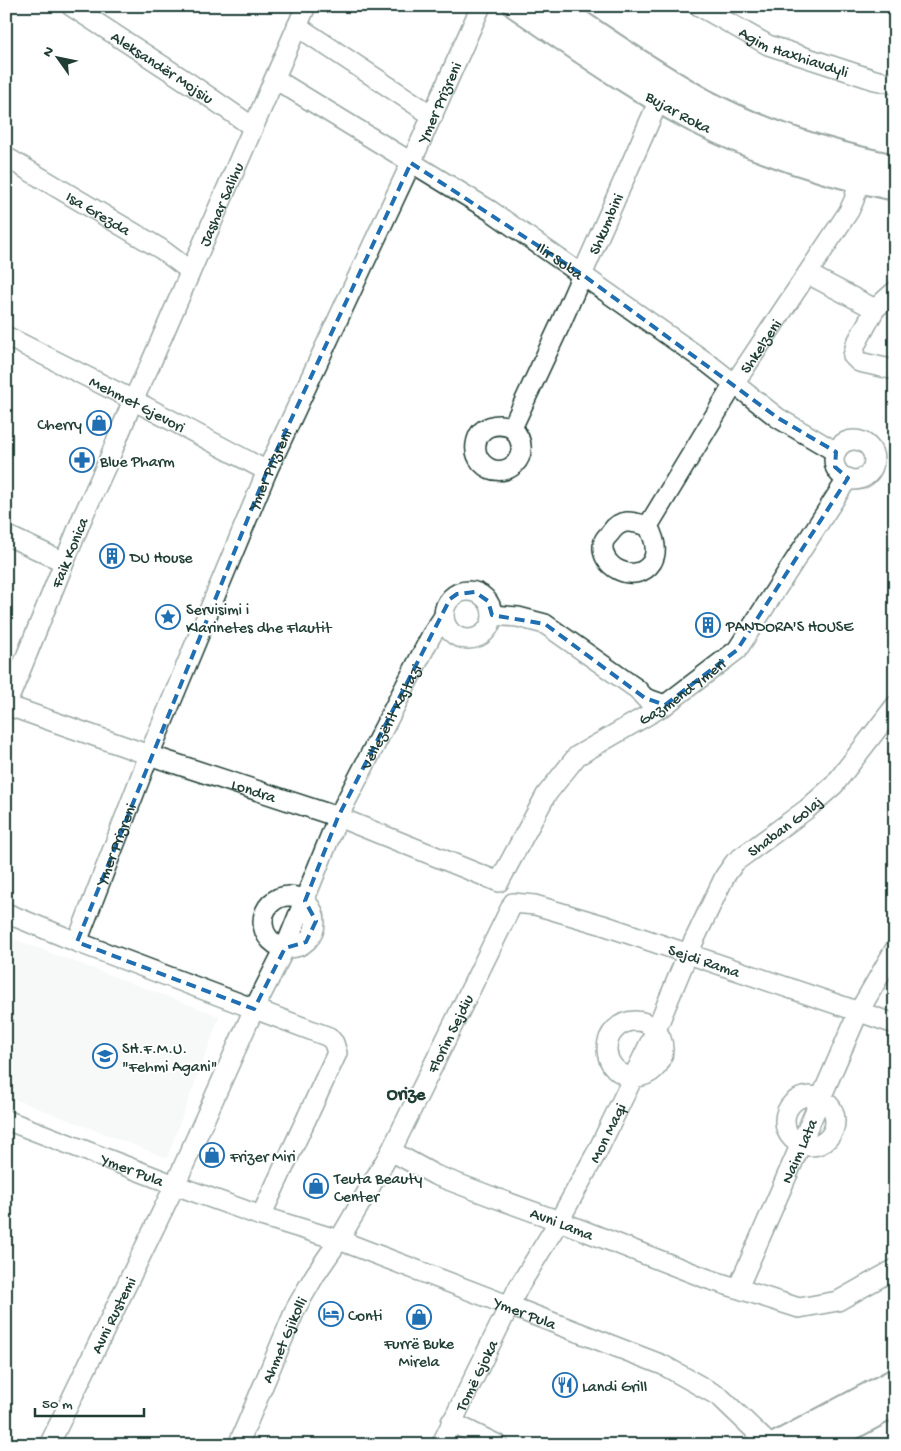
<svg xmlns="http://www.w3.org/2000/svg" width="901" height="1451" font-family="'Gochi Hand',sans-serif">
<rect width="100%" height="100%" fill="#fff"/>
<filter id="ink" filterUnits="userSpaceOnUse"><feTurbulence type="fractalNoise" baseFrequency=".02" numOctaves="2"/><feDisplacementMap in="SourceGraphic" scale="10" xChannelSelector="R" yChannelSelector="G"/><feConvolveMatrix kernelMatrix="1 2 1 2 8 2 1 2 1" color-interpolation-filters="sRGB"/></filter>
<g filter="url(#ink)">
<path fill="#eef1f0" d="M6 936 220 1016 167 1158 6 1096Z"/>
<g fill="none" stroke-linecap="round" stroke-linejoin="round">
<defs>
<g id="minor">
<path id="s1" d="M71 6 192 85 253 127"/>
<path id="s2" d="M699 6 768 45 875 80 895 84"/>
<path d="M297 26 433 116"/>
<path id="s3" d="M275 79 491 211 709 364 778 418 836 452"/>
<path id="s4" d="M6 157 161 249 189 270"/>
<path d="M808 274 875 309 895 291"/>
<path d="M875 309 856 344 853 356 859 362 895 370"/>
<path id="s5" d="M6 336 133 400 267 471"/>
<path id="s6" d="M512 428C538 455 503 486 481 462 477 457 475 450 476 444 479 425 498 422 512 428L560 325 659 100"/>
<circle cx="854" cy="460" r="20"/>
<path id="s7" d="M648 526C634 522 621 517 611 532 609 535 605 538 604 541 596 566 636 587 652 562 659 550 654 537 648 526L734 384 849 211 854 200 863 167"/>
<path d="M6 535 64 562"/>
<circle cx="468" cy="615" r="24"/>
<path d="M492 615 518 617 545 624 637 689 645 698 665 705"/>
<path id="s8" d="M6 705 149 755 338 817 499 882 546 795 577 756 665 705 737 650 848 478"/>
<path id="s9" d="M6 706 83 516 107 464 133 400 150 365 306 6"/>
<circle cx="289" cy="922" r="26"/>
<path d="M6 913 77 942 329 1037 334 1043 337 1053 261 1216"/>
<path id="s10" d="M77 942 149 755 267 471 411 163 481 6"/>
<circle cx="635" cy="1049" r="28"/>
<circle cx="810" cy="1121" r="25"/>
<path id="s11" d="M6 1120 175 1185 261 1216 339 1240 663 1365 720 1397 770 1445"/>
<path id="s12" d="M391 1151 435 1175 493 1197 559 1221 708 1279 799 1308 838 1301 895 1269"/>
<path id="s13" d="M738 1288 858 1013 895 949"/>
<path d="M451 1422 498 1445"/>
<path id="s14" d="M49 1445 175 1185 254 1009 285 948 338 817 431 636 444 616"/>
<path id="s15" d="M238 1445 296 1308 315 1275 339 1240 391 1151 513 903 535 905 603 925 895 1024"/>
<path id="s16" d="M441 1445 518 1288 559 1221 598 1150 656 1030 688 953 725 876 735 862 807 809 834 785 895 706"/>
</g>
<g id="major">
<path id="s17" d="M516 6C574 45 631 87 693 119 757 151 825 174 895 188"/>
<path d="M555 6C604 39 653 73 705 102 764 133 830 154 895 167"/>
<path d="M775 1445 895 1381"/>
<path d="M819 1445 895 1404"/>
</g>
</defs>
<use href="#minor" stroke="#1f3d34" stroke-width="22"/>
<use href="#major" stroke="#1f3d34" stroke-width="28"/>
<use href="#minor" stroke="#fff" stroke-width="19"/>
<use href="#major" stroke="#fff" stroke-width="24"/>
</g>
</g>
<path d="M0 0H901V1451H0ZM411 163 583 275 778 418 836 452 835 467 848 478 737 650 665 705 645 698 545 624 492 615 488 601 475 592 457 594 450 599 338 817 305 901 316 921 306 942 285 948 254 1009 77 942 267 471Z" fill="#fff" fill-opacity=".55" fill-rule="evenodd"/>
<path fill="none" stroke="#1f6fb2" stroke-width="4" stroke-dasharray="10 6" stroke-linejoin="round" d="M411 163 583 275 778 418 836 452 835 467 848 478 737 650 665 705 645 698 545 624 492 615 488 601 475 592 457 594 450 599 338 817 305 901 316 921 306 942 285 948 254 1009 77 942 267 471Z"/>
<defs>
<symbol id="shop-ring" viewBox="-11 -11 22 22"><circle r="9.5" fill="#fff" stroke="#1f6fb2" stroke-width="1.5"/><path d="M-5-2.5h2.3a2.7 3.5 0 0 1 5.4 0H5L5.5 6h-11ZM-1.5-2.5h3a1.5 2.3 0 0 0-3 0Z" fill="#1f6fb2"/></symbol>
<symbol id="pharmacy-ring" viewBox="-11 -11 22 22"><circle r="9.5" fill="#fff" stroke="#1f6fb2" stroke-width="1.5"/><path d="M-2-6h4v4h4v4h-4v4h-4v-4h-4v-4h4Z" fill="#1f6fb2"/></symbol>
<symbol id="building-ring" viewBox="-11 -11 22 22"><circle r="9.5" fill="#fff" stroke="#1f6fb2" stroke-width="1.5"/><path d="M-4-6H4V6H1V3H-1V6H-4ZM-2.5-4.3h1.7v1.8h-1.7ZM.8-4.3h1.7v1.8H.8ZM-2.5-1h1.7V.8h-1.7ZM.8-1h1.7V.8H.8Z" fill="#1f6fb2"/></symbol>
<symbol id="sight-ring" viewBox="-11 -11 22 22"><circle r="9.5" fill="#fff" stroke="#1f6fb2" stroke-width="1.5"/><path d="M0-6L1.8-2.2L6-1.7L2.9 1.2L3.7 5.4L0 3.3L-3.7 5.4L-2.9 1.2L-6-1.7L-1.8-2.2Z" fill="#1f6fb2"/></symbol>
<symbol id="school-ring" viewBox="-11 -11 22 22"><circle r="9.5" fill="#fff" stroke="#1f6fb2" stroke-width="1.5"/><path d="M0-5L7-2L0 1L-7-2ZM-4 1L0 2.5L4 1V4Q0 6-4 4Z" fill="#1f6fb2"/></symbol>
<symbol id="hotel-ring" viewBox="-11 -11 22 22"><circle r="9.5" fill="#fff" stroke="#1f6fb2" stroke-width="1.5"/><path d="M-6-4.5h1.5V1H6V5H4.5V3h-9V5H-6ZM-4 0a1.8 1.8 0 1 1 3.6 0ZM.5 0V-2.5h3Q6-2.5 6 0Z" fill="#1f6fb2"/></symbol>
<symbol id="restaurant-ring" viewBox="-11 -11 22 22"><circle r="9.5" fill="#fff" stroke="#1f6fb2" stroke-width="1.5"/><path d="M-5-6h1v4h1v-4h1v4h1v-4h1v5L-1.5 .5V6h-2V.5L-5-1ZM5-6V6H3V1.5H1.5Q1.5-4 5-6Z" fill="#1f6fb2"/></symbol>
</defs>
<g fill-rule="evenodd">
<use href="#shop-ring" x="85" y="409" width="28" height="28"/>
<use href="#pharmacy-ring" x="68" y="446" width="28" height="28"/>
<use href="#building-ring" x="98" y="542" width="28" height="28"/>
<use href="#sight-ring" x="154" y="603" width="28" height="28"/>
<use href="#building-ring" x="694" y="611" width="28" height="28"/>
<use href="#school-ring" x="91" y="1042" width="28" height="28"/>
<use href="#shop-ring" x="198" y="1141" width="28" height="28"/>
<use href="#shop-ring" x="302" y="1172" width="28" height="28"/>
<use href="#hotel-ring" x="317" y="1300" width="28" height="28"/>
<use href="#shop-ring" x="405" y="1303" width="28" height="28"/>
<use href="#restaurant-ring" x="551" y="1371" width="28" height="28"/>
</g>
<g text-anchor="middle" stroke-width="4" stroke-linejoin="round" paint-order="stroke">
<g font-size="16" fill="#1f3d34" stroke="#fff">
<text dy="6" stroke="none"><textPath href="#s2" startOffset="106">Agim Haxhiavdyli</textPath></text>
<text dy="6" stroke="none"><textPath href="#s1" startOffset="110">Aleksandër Mojsiu</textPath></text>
<text dy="6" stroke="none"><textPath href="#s10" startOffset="915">Ymer Prizreni</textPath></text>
<text dy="6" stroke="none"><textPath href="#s17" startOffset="194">Bujar Roka</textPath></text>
<text dy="6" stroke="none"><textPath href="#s9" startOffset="546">Jashar Salihu</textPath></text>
<text dy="6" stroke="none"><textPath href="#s4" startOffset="108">Isa Grezda</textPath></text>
<text dy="6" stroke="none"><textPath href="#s6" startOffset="368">Shkumbini</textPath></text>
<text dy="6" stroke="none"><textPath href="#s3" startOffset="338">Ilir Soba</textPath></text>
<text dy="6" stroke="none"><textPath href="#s7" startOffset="376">Shkelzeni</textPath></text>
<text dy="6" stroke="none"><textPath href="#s5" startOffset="148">Mehmet Gjevori</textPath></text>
<text dy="6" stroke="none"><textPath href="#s10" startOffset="510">Ymer Prizreni</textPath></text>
<text dy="6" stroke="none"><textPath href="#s9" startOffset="166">Faik Konica</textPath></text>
<text dy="6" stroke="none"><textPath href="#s8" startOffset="796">Gazmend Ymeri</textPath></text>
<text dy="6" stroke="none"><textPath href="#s14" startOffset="805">Vëllezërit Kajtazi</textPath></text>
<text dy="6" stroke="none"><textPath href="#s8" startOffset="262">Londra</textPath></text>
<text dy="6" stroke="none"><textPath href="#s16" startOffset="715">Shaban Golaj</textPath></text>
<text dy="6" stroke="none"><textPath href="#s10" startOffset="105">Ymer Prizreni</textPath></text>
<text dy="6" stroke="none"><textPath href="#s15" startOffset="809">Sejdi Rama</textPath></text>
<text dy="6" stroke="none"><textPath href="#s15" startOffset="464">Florim Sejdiu</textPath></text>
<text dy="6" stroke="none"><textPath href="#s16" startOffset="354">Mon Maqi</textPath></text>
<text dy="6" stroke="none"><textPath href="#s13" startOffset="150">Naim Lata</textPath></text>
<text dy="6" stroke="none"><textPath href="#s11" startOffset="136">Ymer Pula</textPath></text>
<text dy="6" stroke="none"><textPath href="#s12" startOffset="186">Avni Lama</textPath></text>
<text dy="6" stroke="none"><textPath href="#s11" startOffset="554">Ymer Pula</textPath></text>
<text dy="6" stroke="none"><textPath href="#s14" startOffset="145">Avni Rustemi</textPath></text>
<text dy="6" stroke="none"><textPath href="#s15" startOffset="115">Ahmet Gjikolli</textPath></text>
<text dy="6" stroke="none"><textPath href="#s16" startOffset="78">Tomë Gjoka</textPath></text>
</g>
<g font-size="16" fill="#1f3d34" stroke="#fff" text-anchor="start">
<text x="82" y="429" text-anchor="end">Cherry</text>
<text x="100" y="466">Blue Pharm</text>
<text x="130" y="562">DU House</text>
<text x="186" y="614">Servisimi i<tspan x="186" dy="18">Klarinetes dhe Flautit</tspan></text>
<text x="726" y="631">PANDORA'S HOUSE</text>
<text x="122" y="1053">SH.F.M.U.<tspan x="122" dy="18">"Fehmi Agani"</tspan></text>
<text x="230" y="1161">Frizer Miri</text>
<text x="334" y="1183">Teuta Beauty<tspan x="334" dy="18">Center</tspan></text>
<text x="348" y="1320">Conti</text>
<text x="419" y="1348" text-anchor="middle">Furrë Buke<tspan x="419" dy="18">Mirela</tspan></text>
<text x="582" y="1391">Landi Grill</text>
</g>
<g font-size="18" font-weight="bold" fill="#1f3d34" stroke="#fff">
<text x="406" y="1099">Orize</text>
</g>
</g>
<rect width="901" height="1451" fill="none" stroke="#fff" stroke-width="25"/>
<rect x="12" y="12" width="876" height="1426" fill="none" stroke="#1f3d34" stroke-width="2" filter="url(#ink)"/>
<g transform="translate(58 58) rotate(303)" stroke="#ffffff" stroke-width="4" paint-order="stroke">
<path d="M0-4L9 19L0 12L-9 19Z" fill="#1f3d34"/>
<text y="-8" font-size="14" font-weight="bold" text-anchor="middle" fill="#1f3d34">N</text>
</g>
<path d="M35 1408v8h109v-8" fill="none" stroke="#1f3d34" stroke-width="2.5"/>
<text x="42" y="1408" font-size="15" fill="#1f3d34" stroke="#ffffff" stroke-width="4" paint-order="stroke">50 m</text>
</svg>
